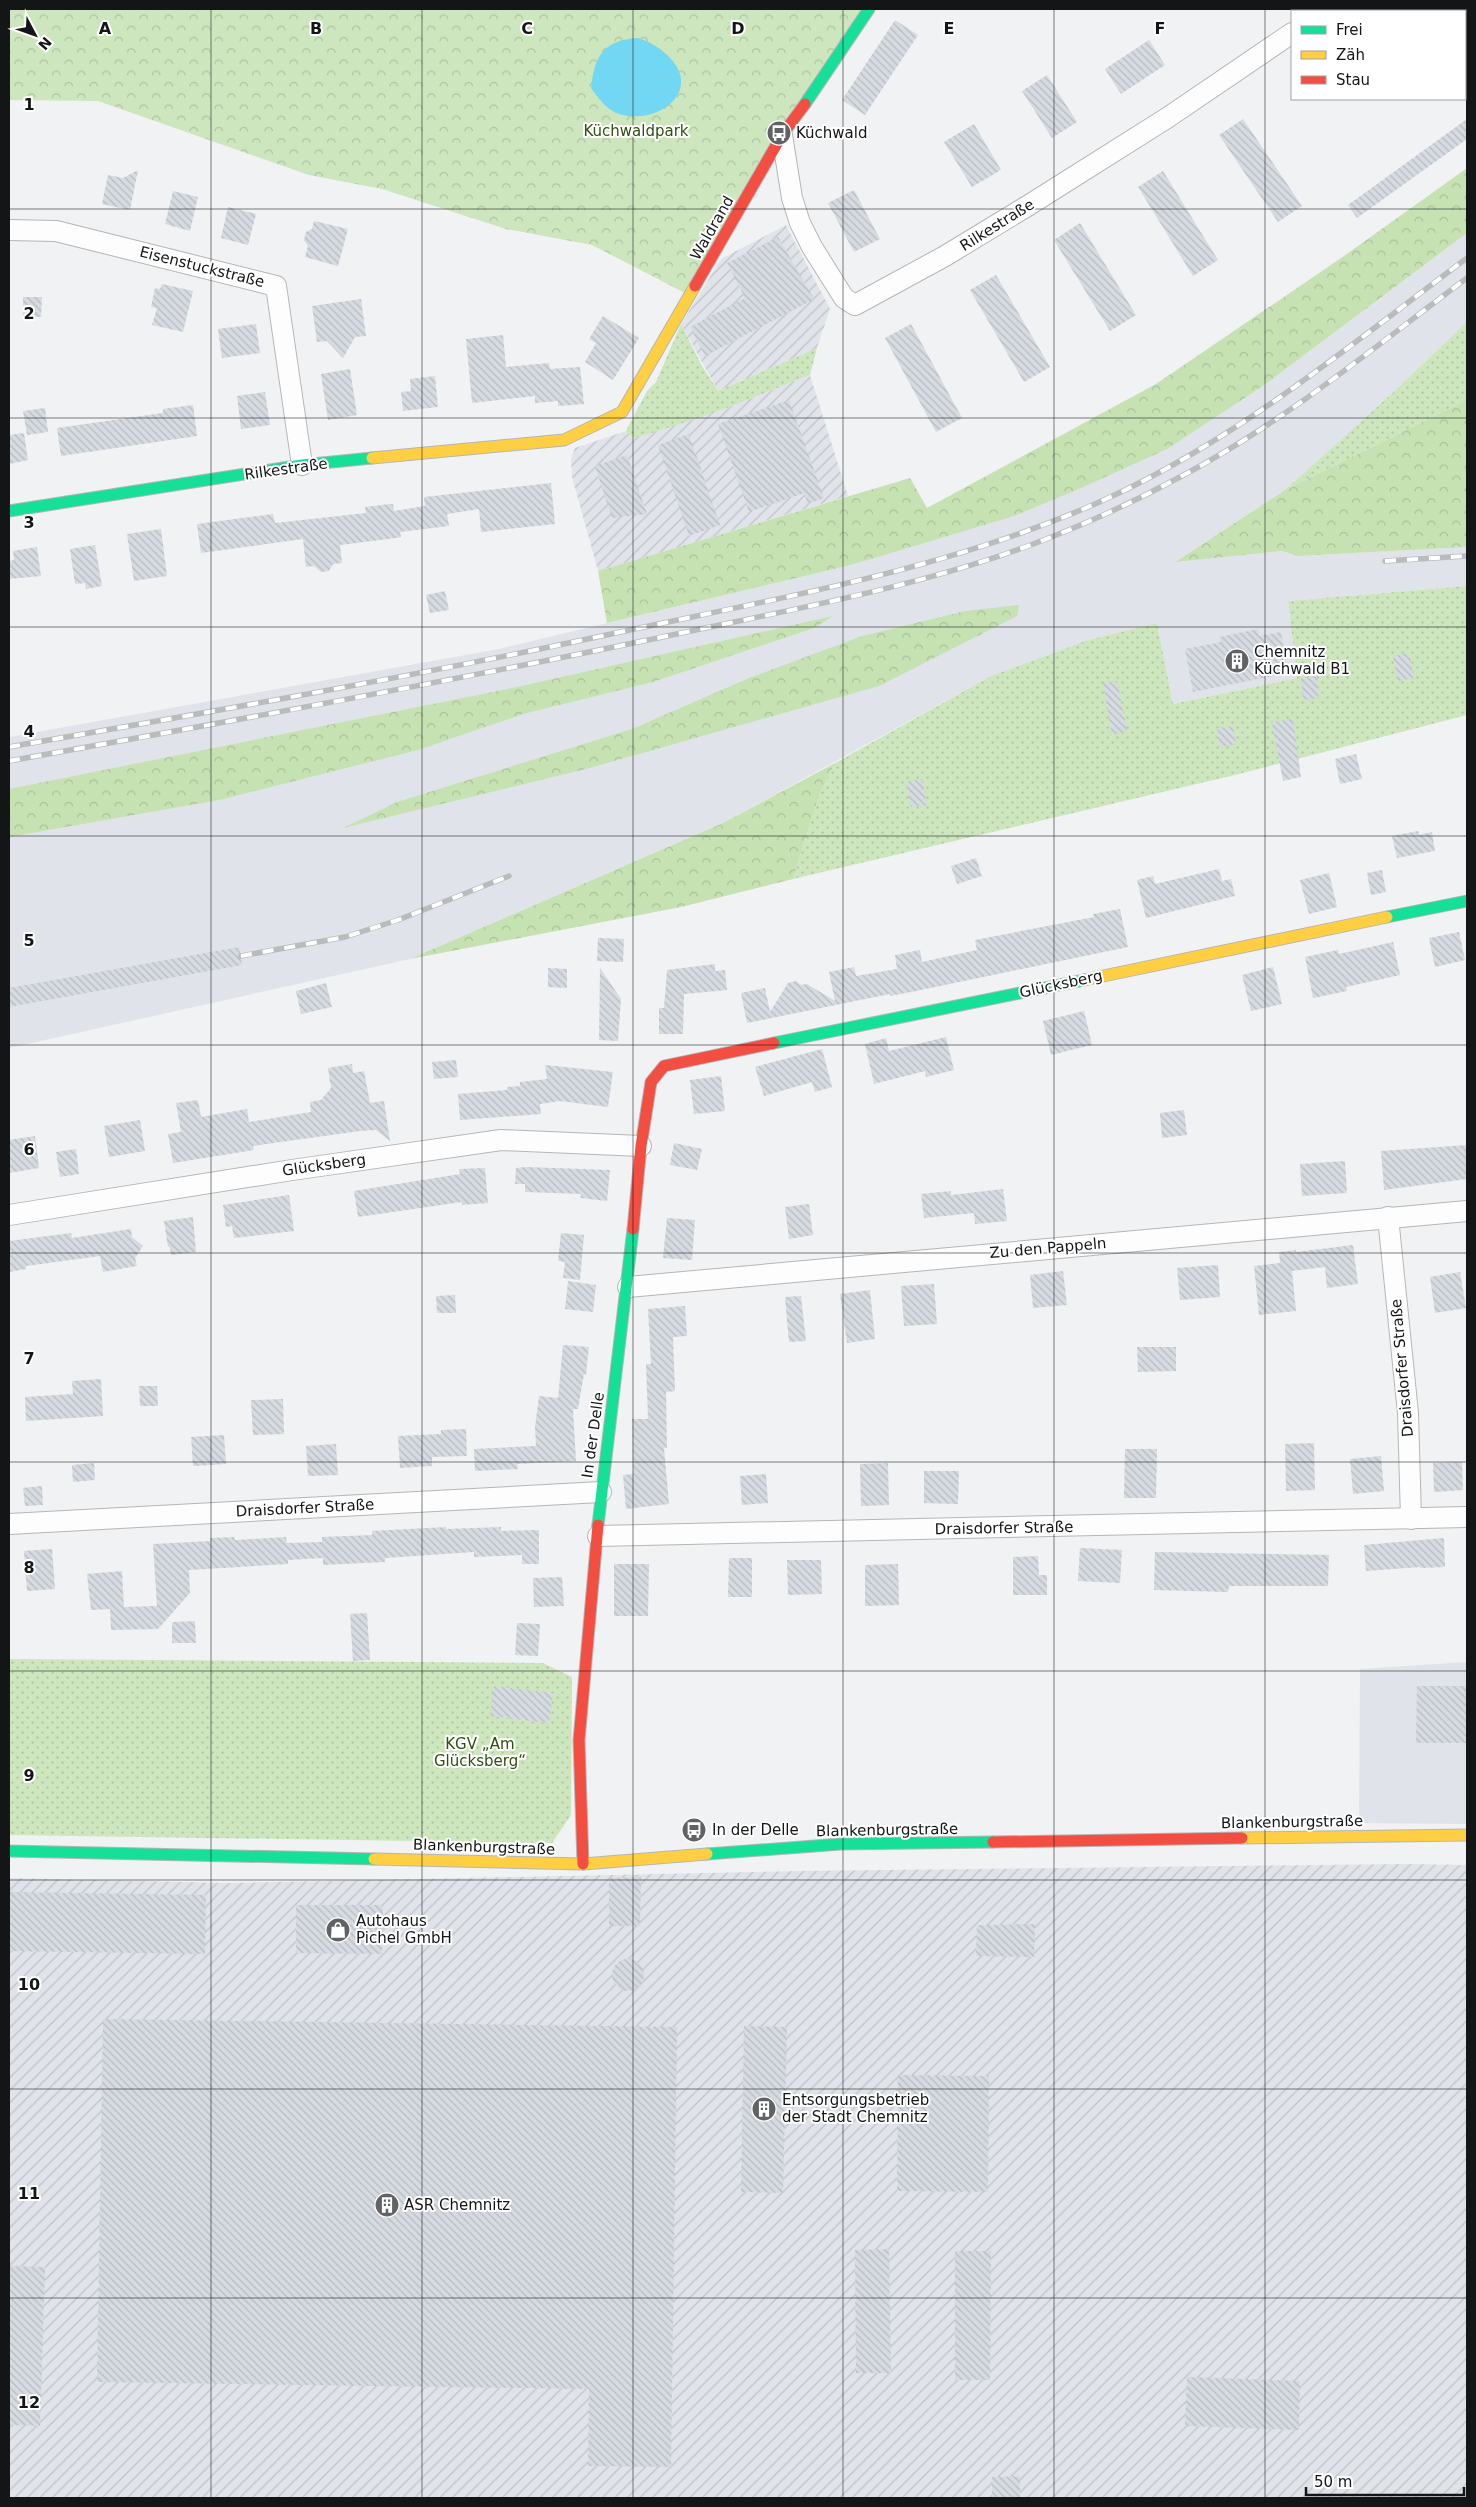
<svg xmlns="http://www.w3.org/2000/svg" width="1476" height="2507" font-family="'DejaVu Sans',sans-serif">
<defs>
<pattern id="industrial-furrows" width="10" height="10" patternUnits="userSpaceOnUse" patternTransform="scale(1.25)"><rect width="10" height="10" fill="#e0e4ea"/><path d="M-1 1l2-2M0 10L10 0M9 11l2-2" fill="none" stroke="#bfc3c8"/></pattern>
<pattern id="grass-dots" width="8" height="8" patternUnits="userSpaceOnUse" patternTransform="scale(1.25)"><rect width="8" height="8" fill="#cde6bd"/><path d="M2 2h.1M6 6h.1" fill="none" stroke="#afc4a2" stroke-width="1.8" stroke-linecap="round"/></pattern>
<pattern id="forest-crowns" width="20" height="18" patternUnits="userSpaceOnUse" patternTransform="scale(1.25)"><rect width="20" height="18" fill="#c6e2b2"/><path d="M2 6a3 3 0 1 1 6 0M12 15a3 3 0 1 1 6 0" fill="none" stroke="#a9c198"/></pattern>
<pattern id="park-crowns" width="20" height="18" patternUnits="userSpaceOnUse" patternTransform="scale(1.25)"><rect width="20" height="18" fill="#cde6bd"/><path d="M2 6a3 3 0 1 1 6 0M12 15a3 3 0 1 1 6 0" fill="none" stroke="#afc4a2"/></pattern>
<pattern id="building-back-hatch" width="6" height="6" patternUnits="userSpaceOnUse" patternTransform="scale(1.25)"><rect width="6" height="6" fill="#d6dbe2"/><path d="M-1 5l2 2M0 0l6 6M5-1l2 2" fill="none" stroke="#b7bbc1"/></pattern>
</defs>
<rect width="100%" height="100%" fill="#f0f2f4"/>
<g fill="#e0e4ea">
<path d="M1467 233V321L1398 388 1285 490 1176 561 1282 551 1298 556 1467 547V586L1288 601 1297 678 1173 704 1157 623 1088 640 991 676 723 823 410 959 9 1048V737L499 649 851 565 931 540 1167 448 1263 386Z"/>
<path d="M1467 1662V1824L1359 1823 1360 1669Z"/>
</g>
<g fill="url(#industrial-furrows)">
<path d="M786 225 830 309 817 348 718 391 681 324 721 259Z"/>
<path d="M810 375 848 496 598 571 572 477 571 459 575 448 626 431 632 437 714 413Z"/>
<path d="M1407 1864 1467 1865V2498H9V1878L228 1883 801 1871Z"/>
</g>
<g fill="url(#grass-dots)">
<path d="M1467 321V400L1285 490 1398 388Z"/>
<path d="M681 324 702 366 718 391 817 348 810 375 714 413 639 437H632L626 431 647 391 656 382Z"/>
<path d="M1467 586V715L1239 774 793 879 819 795 835 763 991 676 1088 640 1157 623 1173 704 1297 678 1288 601Z"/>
<path d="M9 1659 543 1663 572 1677 571 1815 552 1843 9 1835Z"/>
</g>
<g fill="url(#forest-crowns)">
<path d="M1467 168V233L1263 386 1167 449 1081 488 1014 516 851 565 607 623 598 571 910 478 927 508 1156 384 1344 256Z"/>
<path d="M1467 400V547L1298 556 1282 551 1175 562 1285 490Z"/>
<path d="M1019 605 1017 616 879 686 586 769 343 828 397 802 632 729 749 678 862 636 965 611Z"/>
<path d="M833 616 814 628 653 682 523 714 418 750 219 800 9 837V789L517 687Z"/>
<path d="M835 763 819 795 793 879 681 907 410 959 723 823Z"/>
</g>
<path fill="url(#park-crowns)" d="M9 9H861L687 294 592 245 506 229 382 189 309 175 98 101 9 100Z"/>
<path fill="#72d7f3" d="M638 38C650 42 657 46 667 55 705 90 658 126 619 114 607 110 598 98 591 88 594 56 604 40 638 38Z"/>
<g fill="url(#building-back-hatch)">
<path d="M895 20 918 35 865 115 842 100Z"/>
<path d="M1149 40 1165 65 1121 94 1105 69Z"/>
<path d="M1047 75 1077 122 1052 138 1022 91Z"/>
<path d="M1243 119 1302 206 1278 222 1219 135Z"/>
<path d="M1467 119V139L1357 218 1348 205Z"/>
<path d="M974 124 1001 170 972 187 944 142Z"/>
<path d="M138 170 130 210 102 204 108 175 123 178Z"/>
<path d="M1163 171 1218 260 1193 276 1138 187Z"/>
<path d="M854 190 880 239 854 252 828 203Z"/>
<path d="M173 191 198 197 190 231 165 224Z"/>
<path d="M228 207 256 214 248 245 221 238Z"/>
<path d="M314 221 348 229 338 266 305 257 308 246 304 240 306 232 312 229Z"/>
<path d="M1080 223 1136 315 1110 331 1054 240Z"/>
<path d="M778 237 814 299 705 356 690 327 745 298 727 263Z"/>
<path d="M996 275 1050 367 1024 382 970 290Z"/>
<path d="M162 284 193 291 183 332 152 325 157 308 151 307 155 288 160 289Z"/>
<path d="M23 297H42L41 317H23Z"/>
<path d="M361 299 366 336 355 337 343 358 327 341 317 342 312 306Z"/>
<path d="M603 316 639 338 613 380 585 362 596 343 589 339Z"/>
<path d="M256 324 260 353 222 358 218 329Z"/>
<path d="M911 324 962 418 936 432 885 338Z"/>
<path d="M503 335 506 367 549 363 550 369 580 367 584 404 558 406V401L535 403V396L472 403 466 339Z"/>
<path d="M350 369 357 415 328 420 321 374Z"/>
<path d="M435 376 438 407 403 411 401 392 411 391 410 379Z"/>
<path d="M265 392 270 425 241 429 237 396Z"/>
<path d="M789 400 824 498 808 504 804 493 749 512 718 424Z"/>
<path d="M193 405 197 436 61 456 57 428 163 413V409Z"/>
<path d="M45 408 48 432 27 435 23 411Z"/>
<path d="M24 433 28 460 9 464V435Z"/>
<path d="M689 434 720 525 689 536 658 445Z"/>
<path d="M627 455 647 514 612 518 595 466Z"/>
<path d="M551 483 555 524 481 532 479 509 447 514 449 526 400 532 401 537 396 538 340 545 342 563 333 564 329 571 321 572 314 566 306 567 303 539 201 553 197 524 273 514 275 523 366 513 365 507 390 504H393L394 511 425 506 424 497Z"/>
<path d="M161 529 167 576 134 581 127 534Z"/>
<path d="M95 545 102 586 86 589 85 583 75 584 70 549Z"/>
<path d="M37 547 41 576 9 579V561L14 560 13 551Z"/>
<path d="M445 591 449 610 430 613 426 595Z"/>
<path d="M1258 629 1259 636 1281 632 1288 673 1193 692 1185 649 1221 642 1220 637Z"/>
<path d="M1409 653 1414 678 1398 681 1393 656Z"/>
<path d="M1317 676 1319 698 1303 700 1301 678Z"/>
<path d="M1117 681 1127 731 1112 735 1103 683Z"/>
<path d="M1293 719 1301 777 1283 781 1272 722Z"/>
<path d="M1233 726 1236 744 1220 747 1217 728Z"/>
<path d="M1356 754 1362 779 1340 784 1335 759Z"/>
<path d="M922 779 927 805 911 807 906 782Z"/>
<path d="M1418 831 1419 835 1432 832 1435 851 1397 858 1392 836Z"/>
<path d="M976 858 982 876 957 884 951 866Z"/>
<path d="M1219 869 1222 881 1231 879 1235 896 1146 918 1137 880 1153 876 1155 884Z"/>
<path d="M1382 870 1386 892 1371 895 1367 873Z"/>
<path d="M1329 873 1337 907 1309 914 1300 880Z"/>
<path d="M1120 909 1128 947 916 991 890 996V994L747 1023 741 993 765 988 770 1012 788 983 796 981 801 985 807 984 835 1001 829 972 854 967 856 976 897 969 895 955 920 950 922 962 977 950 975 940 1094 917 1093 914Z"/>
<path d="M1459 932 1465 960 1435 967 1429 938Z"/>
<path d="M598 938 624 939 623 962 597 961Z"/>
<path d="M1393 942 1400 975 1346 987 1347 991 1313 998 1305 957 1338 950 1339 954Z"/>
<path d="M239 947 242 965 9 1007V988Z"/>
<path d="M715 964V971L725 970 727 990 684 994 683 1034H659V1008H664L667 970Z"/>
<path d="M1273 967 1282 1004 1251 1011 1242 975Z"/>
<path d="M548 968 567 969V988L548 987Z"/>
<path d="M600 968 621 999 618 1041 599 1040Z"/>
<path d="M326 983 332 1007 301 1014 296 991Z"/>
<path d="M1084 1011 1092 1045 1051 1055 1043 1021Z"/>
<path d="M946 1037 954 1070 926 1077 925 1071 874 1084 865 1044 886 1038 889 1051Z"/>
<path d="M822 1049 832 1087 815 1092 812 1082 764 1096 755 1067Z"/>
<path d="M456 1060 458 1077 434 1079 432 1062Z"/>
<path d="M352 1064 353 1073 364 1071 370 1103 384 1101 390 1141 376 1130 360 1131 253 1146 254 1150 173 1163 168 1134 181 1132 176 1103 198 1100 201 1117 247 1109 249 1122 311 1112 310 1102 321 1100 331 1088 328 1068Z"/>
<path d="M545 1065 613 1072 608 1107 560 1101 540 1104 541 1114 460 1120 458 1094 507 1090V1087L520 1086V1082L547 1079Z"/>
<path d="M721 1076 725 1111 694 1114 690 1080Z"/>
<path d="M1184 1110 1187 1135 1162 1138 1160 1113Z"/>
<path d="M140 1120 145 1151 109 1157 104 1126Z"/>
<path d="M35 1136 39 1168 9 1173V1140Z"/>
<path d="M674 1143 702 1149 697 1170 670 1165Z"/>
<path d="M1467 1145V1179L1384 1190 1381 1151Z"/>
<path d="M76 1149 79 1174 60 1177 56 1152Z"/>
<path d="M1345 1161 1347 1193 1302 1196 1300 1164Z"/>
<path d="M526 1167 610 1170 607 1201 580 1198 581 1194 525 1192V1184H515L516 1168Z"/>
<path d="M485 1168 488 1203 462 1205V1202L358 1217 354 1191 460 1174 459 1169Z"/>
<path d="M1003 1189 1007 1221 975 1224 974 1213 924 1218 921 1194 951 1191V1195Z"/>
<path d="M289 1195 294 1231 234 1238 232 1226 226 1227 223 1205Z"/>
<path d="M809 1204 813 1235 789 1239 785 1207Z"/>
<path d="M193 1217 196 1252 171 1255 170 1247H168L164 1221Z"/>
<path d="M667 1218 695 1220 692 1260 663 1258Z"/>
<path d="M131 1229 132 1237 143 1246 135 1258 137 1266 103 1272 100 1256 26 1266V1269L9 1272V1241L71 1233 72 1238Z"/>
<path d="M561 1233 584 1235 580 1280 563 1278 565 1262 558 1261Z"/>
<path d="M1353 1245 1358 1284 1327 1288 1325 1267 1292 1271 1296 1311 1259 1315 1254 1266 1280 1263 1279 1252 1296 1250V1252Z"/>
<path d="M1218 1265 1220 1297 1180 1300 1177 1268Z"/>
<path d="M1063 1271 1067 1305 1033 1308 1030 1275Z"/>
<path d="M1460 1272 1466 1308 1435 1313 1430 1277Z"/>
<path d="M568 1281 596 1285 593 1312 565 1309Z"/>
<path d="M934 1284 937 1324 904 1326 901 1286Z"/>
<path d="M870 1290 875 1339 847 1343 840 1294Z"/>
<path d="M455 1295 456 1313H437L436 1296Z"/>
<path d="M801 1296 806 1341 789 1342 785 1297Z"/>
<path d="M685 1306 687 1336 673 1337 675 1391 666 1392 667 1448H664L669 1504 626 1509 623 1475 633 1474 632 1419H648L646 1364H651L648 1309Z"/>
<path d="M563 1345 589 1347 586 1375 584 1374 578 1409H573L576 1461 517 1464 518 1469 475 1471 474 1449 536 1446 535 1427 539 1396 558 1398Z"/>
<path d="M1137 1347H1176V1371L1138 1372Z"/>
<path d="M101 1379 103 1416 26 1421 25 1397 73 1394 72 1381Z"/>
<path d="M139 1386H157L158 1406H140Z"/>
<path d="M283 1399 284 1434 253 1435 251 1400Z"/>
<path d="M466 1429 467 1456 432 1457V1466L400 1468 398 1436 441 1434V1430Z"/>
<path d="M224 1435 226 1464 193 1466 191 1437Z"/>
<path d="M1314 1443 1315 1490 1286 1491 1285 1444Z"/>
<path d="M336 1444 338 1475 308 1476 306 1446Z"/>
<path d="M1125 1449H1157L1156 1498H1124Z"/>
<path d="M1381 1456 1384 1491 1353 1494 1350 1459Z"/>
<path d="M1462 1462 1463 1490 1434 1492 1433 1463Z"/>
<path d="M94 1463 95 1480 73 1482 72 1465Z"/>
<path d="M888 1463 889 1505 861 1506 860 1464Z"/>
<path d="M924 1471H959L958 1504 924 1503Z"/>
<path d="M766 1474 768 1503 742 1505 740 1476Z"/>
<path d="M42 1486 43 1505 25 1506 23 1488Z"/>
<path d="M446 1527V1529L501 1527V1531L539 1530V1564H522V1555L474 1557V1552L385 1558V1562L323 1565V1558L288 1560V1564L189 1570 190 1593 158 1629 111 1630 110 1609 91 1610 87 1574 122 1571 124 1607 157 1606 153 1544 210 1541V1538L234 1537 235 1540 286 1537 287 1543 322 1542V1537L372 1535V1531Z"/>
<path d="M1444 1538 1445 1567 1420 1568V1567L1366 1571 1364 1545Z"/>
<path d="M1080 1548 1122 1550 1120 1583 1078 1581Z"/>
<path d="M52 1549 55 1589 27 1591 24 1551Z"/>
<path d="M1155 1552 1329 1555 1328 1586H1229L1228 1592 1154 1590Z"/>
<path d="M1038 1556 1039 1575H1047V1595H1013V1557Z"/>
<path d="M729 1558H752V1597H728Z"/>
<path d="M787 1560H821L822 1594 788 1595Z"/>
<path d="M614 1564H649L648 1616H614Z"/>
<path d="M898 1564 899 1605 865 1606V1565Z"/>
<path d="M562 1577 564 1606 534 1607 533 1578Z"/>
<path d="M367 1613 370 1660 353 1661 350 1614Z"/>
<path d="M195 1621 196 1643H172V1622Z"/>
<path d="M517 1623 540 1624 538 1656 515 1655Z"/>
<path d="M494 1686 553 1693 549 1723 490 1716Z"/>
<path d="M1417 1686H1467V1743H1416Z"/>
<path d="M641 1877 640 1926H609V1878Z"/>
<path d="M9 1892 206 1895 205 1954 9 1951Z"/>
<path d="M296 1905H383L382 1954 296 1953Z"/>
<path d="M1035 1924 1034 1957 976 1956 977 1925Z"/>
<circle cx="628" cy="1975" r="16"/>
<path d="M103 2019 677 2027 671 2467 588 2466 589 2389 97 2382Z"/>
<path d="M744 2026 787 2027 783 2193 741 2192Z"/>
<path d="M898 2075 989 2076 988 2192 897 2191Z"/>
<path d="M889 2249 891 2373H856L855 2250Z"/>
<path d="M955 2251H991L990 2380H955Z"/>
<path d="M9 2266 45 2267 40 2426 9 2425Z"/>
<path d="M1187 2377 1300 2381 1299 2430 1185 2426Z"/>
<path d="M1020 2476V2498H992V2477Z"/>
</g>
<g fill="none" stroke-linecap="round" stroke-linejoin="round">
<defs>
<g id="street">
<path d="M1322 11 1325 9"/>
<path d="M782 135 792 198 800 223 812 247 844 298 855 305 945 256 1029 205 1167 118 1292 33"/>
<path d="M9 230 56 231 276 286 302 465"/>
<path d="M9 1215 292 1170 501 1140 641 1146"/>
<path d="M1388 1217 1408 1413 1411 1519"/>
<path d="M628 1287 1467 1211"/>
<path d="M9 1524 601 1492"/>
<path d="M598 1536 1467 1517"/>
</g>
<g id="fast">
<path d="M805 104 869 9"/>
<path d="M9 511 302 465 372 458"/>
<path d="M1387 917 1467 901"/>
<path d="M774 1043 1084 980"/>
<path d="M598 1525 633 1229"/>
<path d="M9 1851 374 1859"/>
<path d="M707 1854 841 1844 993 1842"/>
</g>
<g id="slow">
<path d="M372 458 564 440 622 412 695 286"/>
<path d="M1084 980 1387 917"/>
<path d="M1242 1838 1467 1835"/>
<path d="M374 1859 583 1864 707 1854"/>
</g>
<g id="jam">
<path d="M695 286 782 135 805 104"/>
<path d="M633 1229 641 1146 651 1082 664 1066 774 1043"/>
<path d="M993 1842 1242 1838"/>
<path d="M583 1864 579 1740 598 1525"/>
</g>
</defs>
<use href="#street" stroke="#b5b6b7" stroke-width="22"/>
<use href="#fast" stroke="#b5b6b7" stroke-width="13"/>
<use href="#slow" stroke="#b5b6b7" stroke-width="13"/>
<use href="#jam" stroke="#b5b6b7" stroke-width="13"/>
<use href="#street" stroke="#fdfdfd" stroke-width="20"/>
<use href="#fast" stroke="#16e098" stroke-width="11"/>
<use href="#slow" stroke="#ffcf43" stroke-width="11"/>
<use href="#jam" stroke="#f24e42" stroke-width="11"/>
<defs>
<g id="rail">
<path d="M1385 561 1467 556"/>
<path d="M9 747C210 712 411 677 611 634 774 599 941 571 1095 504 1232 444 1349 346 1467 258"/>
<path d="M9 761C222 723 435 684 648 640 774 613 907 590 1028 546 1079 527 1130 504 1178 478 1282 424 1373 348 1467 278"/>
<path d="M241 956 345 937 398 920 509 876"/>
</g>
</defs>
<use href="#rail" stroke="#babbbc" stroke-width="5.5"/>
<use href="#rail" stroke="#fff" stroke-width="4" stroke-dasharray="11" stroke-linecap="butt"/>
</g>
<path fill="none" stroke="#141516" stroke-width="1" stroke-opacity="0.55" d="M211 9V2498M422 9V2498M633 9V2498M843 9V2498M1054 9V2498M1265 9V2498M9 209H1467M9 418H1467M9 627H1467M9 836H1467M9 1045H1467M9 1253H1467M9 1462H1467M9 1671H1467M9 1880H1467M9 2089H1467M9 2298H1467"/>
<defs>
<symbol id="bus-disc" viewBox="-11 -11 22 22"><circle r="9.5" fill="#616264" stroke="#fff"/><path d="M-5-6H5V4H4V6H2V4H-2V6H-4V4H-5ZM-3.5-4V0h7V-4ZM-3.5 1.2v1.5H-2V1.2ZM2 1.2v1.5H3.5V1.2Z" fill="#fff"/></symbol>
<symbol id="building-disc" viewBox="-11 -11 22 22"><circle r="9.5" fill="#616264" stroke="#fff"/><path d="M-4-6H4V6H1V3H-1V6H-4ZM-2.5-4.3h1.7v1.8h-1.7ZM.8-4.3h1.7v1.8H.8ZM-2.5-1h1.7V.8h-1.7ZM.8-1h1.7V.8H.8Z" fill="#fff"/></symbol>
<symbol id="shop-disc" viewBox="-11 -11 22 22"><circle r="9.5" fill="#616264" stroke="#fff"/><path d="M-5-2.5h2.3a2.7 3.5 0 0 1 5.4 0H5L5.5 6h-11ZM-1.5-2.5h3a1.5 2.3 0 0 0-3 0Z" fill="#fff"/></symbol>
</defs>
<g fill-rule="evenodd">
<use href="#bus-disc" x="765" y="119" width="28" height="28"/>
<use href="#building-disc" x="1223" y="647" width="28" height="28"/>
<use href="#bus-disc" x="680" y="1816" width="28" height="28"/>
<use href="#shop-disc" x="324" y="1916" width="28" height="28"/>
<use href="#building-disc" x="750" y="2095" width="28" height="28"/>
<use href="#building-disc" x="373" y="2191" width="28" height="28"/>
</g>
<g text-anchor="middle" stroke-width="4" stroke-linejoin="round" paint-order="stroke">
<g font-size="15" fill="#2f4e10" stroke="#fff">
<text x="636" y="136">Küchwaldpark</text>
<text x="480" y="1749">KGV „Am<tspan x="480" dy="17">Glücksberg“</tspan></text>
</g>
<g font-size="15" fill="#141516" stroke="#fff" text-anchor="start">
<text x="796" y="138">Küchwald</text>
<text x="1254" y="657">Chemnitz<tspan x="1254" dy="17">Küchwald B1</tspan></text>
<text x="712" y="1835">In der Delle</text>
<text x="356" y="1926">Autohaus<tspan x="356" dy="17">Pichel GmbH</tspan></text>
<text x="782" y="2105">Entsorgungsbetrieb<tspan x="782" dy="17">der Stadt Chemnitz</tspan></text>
<text x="404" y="2210">ASR Chemnitz</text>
</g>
<g font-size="15" fill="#141516" stroke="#fff">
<text transform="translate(997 225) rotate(-32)" y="5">Rilkestraße</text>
<text transform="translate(712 228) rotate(-60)" y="5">Waldrand</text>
<text transform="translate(202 267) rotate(14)" y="5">Eisenstuckstraße</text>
<text transform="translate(286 469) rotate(-8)" y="5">Rilkestraße</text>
<text transform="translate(1061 984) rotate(-12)" y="5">Glücksberg</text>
<text transform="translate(324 1165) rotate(-8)" y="5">Glücksberg</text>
<text transform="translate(1048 1248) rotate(-5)" y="5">Zu den Pappeln</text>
<text transform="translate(1402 1368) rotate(-95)" y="5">Draisdorfer Straße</text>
<text transform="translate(593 1435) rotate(-82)" y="5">In der Delle</text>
<text transform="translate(305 1508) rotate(-3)" y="5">Draisdorfer Straße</text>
<text transform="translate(1004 1528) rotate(-1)" y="5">Draisdorfer Straße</text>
<text transform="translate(1292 1822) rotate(-1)" y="5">Blankenburgstraße</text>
<text transform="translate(887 1830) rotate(-1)" y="5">Blankenburgstraße</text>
<text transform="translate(484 1847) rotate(2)" y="5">Blankenburgstraße</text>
</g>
</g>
<g font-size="16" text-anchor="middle" font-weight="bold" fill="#141516" stroke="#fff" stroke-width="4" stroke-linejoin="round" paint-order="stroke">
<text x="105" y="34">A</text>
<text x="316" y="34">B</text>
<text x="527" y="34">C</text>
<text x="738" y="34">D</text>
<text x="949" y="34">E</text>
<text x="1160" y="34">F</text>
<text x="29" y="110">1</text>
<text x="29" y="319">2</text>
<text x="29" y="528">3</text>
<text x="29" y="737">4</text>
<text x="29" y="946">5</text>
<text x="29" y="1155">6</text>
<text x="29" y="1364">7</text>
<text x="29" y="1573">8</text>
<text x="29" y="1781">9</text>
<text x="29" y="1990">10</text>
<text x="29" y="2199">11</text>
<text x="29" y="2408">12</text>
</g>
<rect width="1476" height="2507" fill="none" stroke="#141516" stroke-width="20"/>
<rect x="1291" y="10" width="175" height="90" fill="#ffffff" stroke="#a1a1a2"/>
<rect x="1301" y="26" width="25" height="8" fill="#16e098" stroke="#a1a1a2"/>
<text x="1336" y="35" font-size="15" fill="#141516">Frei</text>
<rect x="1301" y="51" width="25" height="8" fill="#ffcf43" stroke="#a1a1a2"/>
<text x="1336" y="60" font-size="15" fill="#141516">Zäh</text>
<rect x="1301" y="76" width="25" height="8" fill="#f24e42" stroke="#a1a1a2"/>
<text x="1336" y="85" font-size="15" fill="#141516">Stau</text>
<g transform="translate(35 35) rotate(131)" stroke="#ffffff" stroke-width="4" paint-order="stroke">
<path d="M0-4L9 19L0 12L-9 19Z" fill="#141516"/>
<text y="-8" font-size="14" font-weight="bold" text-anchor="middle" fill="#141516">N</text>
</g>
<path d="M1306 2487v8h158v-8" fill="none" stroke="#141516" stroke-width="2.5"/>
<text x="1314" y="2487" font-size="15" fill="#141516" stroke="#ffffff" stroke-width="4" paint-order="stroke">50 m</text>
</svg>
